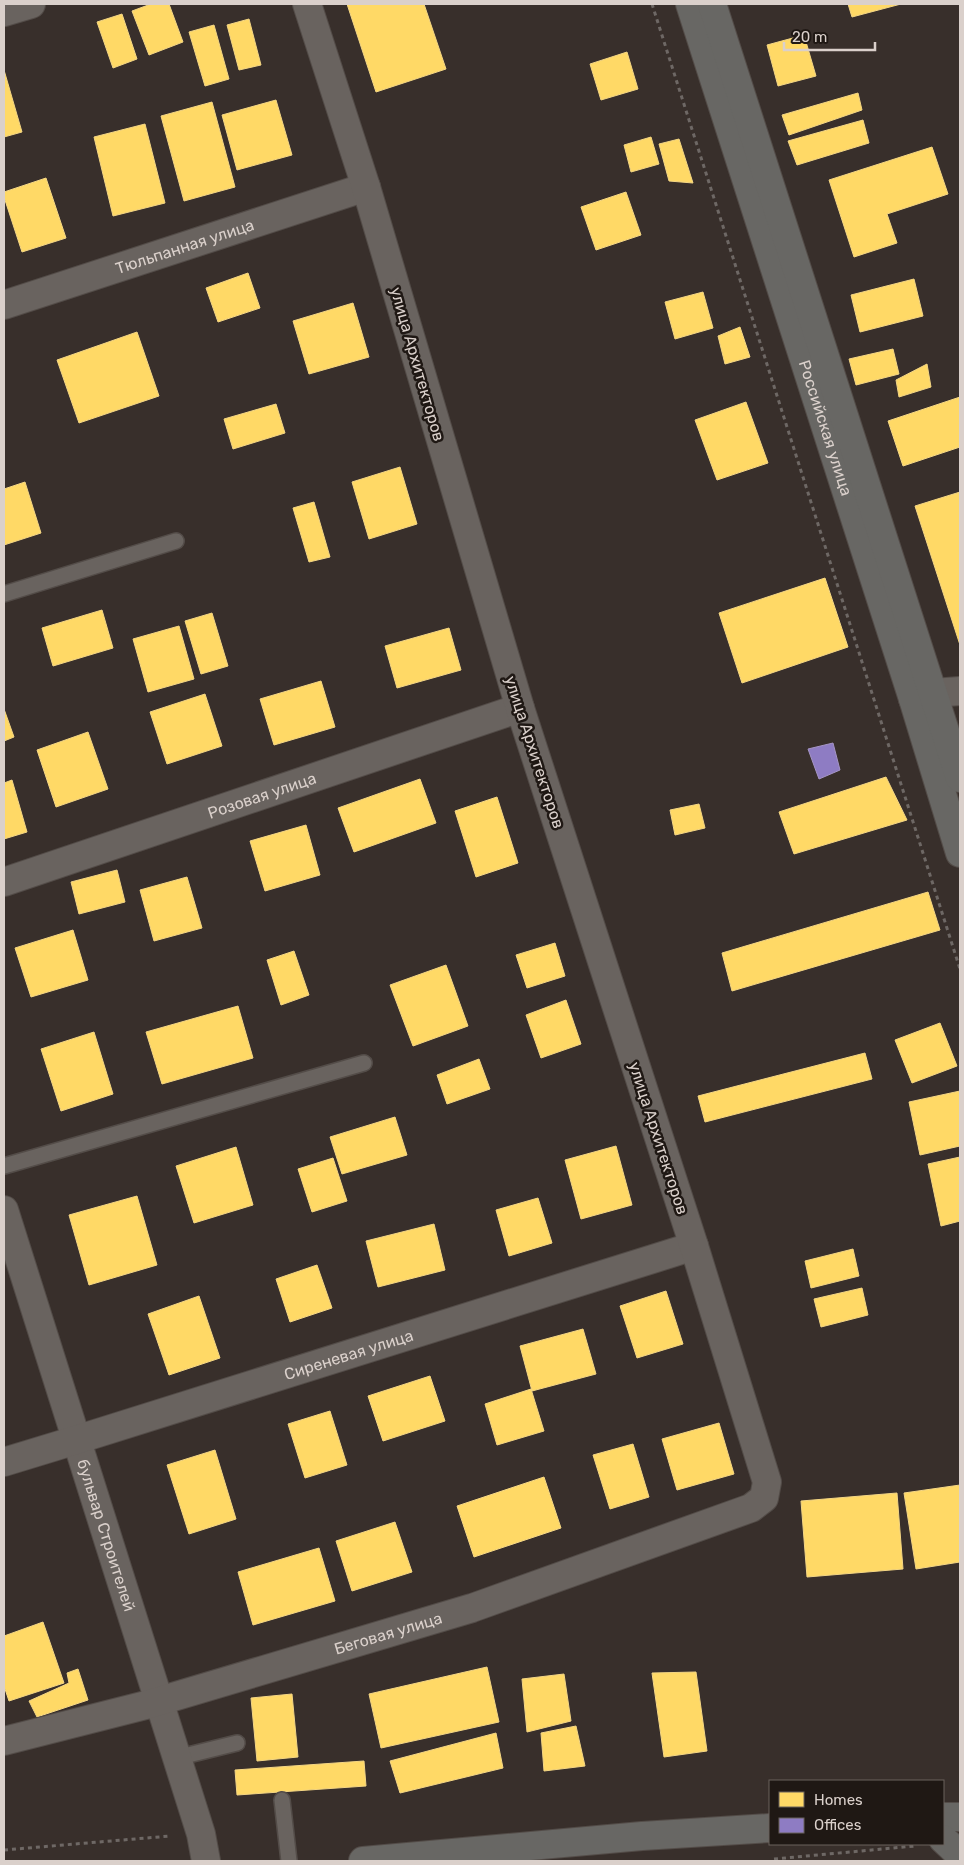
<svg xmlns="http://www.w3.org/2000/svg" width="964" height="1865" font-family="Rubik,sans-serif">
<rect width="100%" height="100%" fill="#382f2b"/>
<g fill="#ffd966" stroke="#f4d684">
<path d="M151 4H169L183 42 149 55 132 11Z"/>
<path d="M347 4H424L446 69 376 92Z"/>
<path d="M848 4H901L852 17Z"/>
<path d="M122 14 137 59 113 68 97 22Z"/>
<path d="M249 19 261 65 239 70 227 25Z"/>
<path d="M214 25 229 79 205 86 189 32Z"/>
<path d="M804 35 816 76 778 86 767 45Z"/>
<path d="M627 52 638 89 601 100 590 64Z"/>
<path d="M4 70 22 132 4 137Z"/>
<path d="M858 93 862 110 789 135 782 115Z"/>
<path d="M276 100 292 155 237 170 222 115Z"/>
<path d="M212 102 235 187 184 201 161 116Z"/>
<path d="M863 120 869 143 797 165 788 141Z"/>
<path d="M145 124 165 203 113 216 94 137Z"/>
<path d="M651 137 659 164 631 172 624 145Z"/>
<path d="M679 139 693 183 669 181 659 144Z"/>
<path d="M932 147 948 194 887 214 897 243 854 257 829 180Z"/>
<path d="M46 178 66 238 22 252 4 197V192Z"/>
<path d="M626 192 641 235 596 250 581 207Z"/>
<path d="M248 273 260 308 218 322 206 288Z"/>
<path d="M914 279 923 316 860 332 851 295Z"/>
<path d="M703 292 713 328 675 339 665 302Z"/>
<path d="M353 303 369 357 309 374 293 321Z"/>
<path d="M740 327 750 357 725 364 718 336Z"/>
<path d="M137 332 159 396 79 423 57 360Z"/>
<path d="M893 349 899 374 856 385 849 359Z"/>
<path d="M927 364 931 387 899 397 896 380Z"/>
<path d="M960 397V447L903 466 888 421Z"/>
<path d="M746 402 768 463 717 480 695 420Z"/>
<path d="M276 404 285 433 233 449 224 419Z"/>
<path d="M400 467 417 524 369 539 352 482Z"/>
<path d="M25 482 41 533 4 545V489Z"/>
<path d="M960 492V645L915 506Z"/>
<path d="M314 502 330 557 309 562 293 508Z"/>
<path d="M825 578 848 647 742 683 719 613Z"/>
<path d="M102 610 113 648 53 666 42 628Z"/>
<path d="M212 613 228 666 201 674 185 621Z"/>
<path d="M179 626 194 679 148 692 133 639Z"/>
<path d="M449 628 461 670 397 688 385 646Z"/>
<path d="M321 681 335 727 274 745 260 699Z"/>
<path d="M205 694 222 746 167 764 150 712Z"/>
<path d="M4 709 14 737 4 741Z"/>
<path d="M88 732 108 789 56 807 37 750Z"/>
<path d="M886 777 907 820 794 854 779 812Z"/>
<path d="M420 779 436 823 354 852 338 808Z"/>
<path d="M12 780 27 832 4 839V783Z"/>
<path d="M497 797 518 863 476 877 455 811Z"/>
<path d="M699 804 705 828 675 835 670 810Z"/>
<path d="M306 825 320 875 265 891 250 841Z"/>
<path d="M117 870 125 902 79 914 71 882Z"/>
<path d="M187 877 202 928 154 941 140 890Z"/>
<path d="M928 892 940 930 732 991 722 953Z"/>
<path d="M73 930 88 980 31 997 15 948Z"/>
<path d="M555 943 565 976 527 988 516 955Z"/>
<path d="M294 951 309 995 281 1005 267 960Z"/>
<path d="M446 965 468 1026 413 1046 390 985Z"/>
<path d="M566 1000 581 1044 541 1058 526 1015Z"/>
<path d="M238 1006 253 1058 162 1084 146 1032Z"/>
<path d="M940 1023 957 1066 912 1083 895 1040Z"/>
<path d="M94 1032 113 1094 61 1111 41 1049Z"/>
<path d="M865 1053 872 1079 705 1122 698 1096Z"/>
<path d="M479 1059 490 1089 447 1104 437 1075Z"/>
<path d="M960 1091V1146L920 1155 909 1102Z"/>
<path d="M395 1117 407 1155 342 1174 330 1137Z"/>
<path d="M616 1146 632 1205 581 1219 565 1160Z"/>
<path d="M236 1147 253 1205 194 1223 176 1166Z"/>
<path d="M960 1157V1221L941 1226 928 1164Z"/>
<path d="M333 1158 347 1201 312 1212 298 1169Z"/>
<path d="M137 1196 157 1265 89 1285 69 1215Z"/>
<path d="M538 1198 552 1243 509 1256 496 1210Z"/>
<path d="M434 1224 445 1270 378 1287 366 1241Z"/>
<path d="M853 1249 859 1276 811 1288 805 1261Z"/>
<path d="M317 1265 332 1308 290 1322 276 1279Z"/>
<path d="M862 1288 868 1315 821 1327 814 1299Z"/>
<path d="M666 1291 683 1344 637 1358 620 1306Z"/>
<path d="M199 1296 220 1358 169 1375 148 1314Z"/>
<path d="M583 1329 596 1374 532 1391 520 1346Z"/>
<path d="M430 1376 445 1421 383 1441 368 1396Z"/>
<path d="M531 1389 544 1431 497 1445 485 1404Z"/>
<path d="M330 1411 347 1465 305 1478 288 1424Z"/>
<path d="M719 1423 734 1474 677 1490 662 1439Z"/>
<path d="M633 1444 649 1497 610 1509 593 1455Z"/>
<path d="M215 1450 236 1519 189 1534 167 1465Z"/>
<path d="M544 1477 561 1528 474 1557 457 1506Z"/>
<path d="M960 1485V1562L916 1569 904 1493Z"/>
<path d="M897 1493 903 1569 807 1577 801 1501Z"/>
<path d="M395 1522 412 1572 352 1591 336 1541Z"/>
<path d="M319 1548 335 1601 253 1625 238 1572Z"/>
<path d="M43 1622 64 1683 9 1701 4 1686V1636Z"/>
<path d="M487 1667 499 1722 381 1748 369 1694Z"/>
<path d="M78 1669 88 1700 37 1717 29 1701 69 1683 67 1673Z"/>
<path d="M696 1672 707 1751 664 1757 652 1673Z"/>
<path d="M564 1674 571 1721 527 1732 522 1679Z"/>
<path d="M292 1694 298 1757 257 1761 251 1698Z"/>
<path d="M576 1726 585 1766 544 1771 541 1733Z"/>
<path d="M496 1733 503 1768 400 1793 390 1761Z"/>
<path d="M364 1761 366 1786 237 1795 235 1770Z"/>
</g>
<path fill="#8e7cc3" stroke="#a595c5" d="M833 743 840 770 819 779 808 749Z"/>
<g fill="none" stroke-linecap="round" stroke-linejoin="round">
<defs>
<g id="lane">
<path d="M4 594 176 541"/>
<path d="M4 1166 364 1063"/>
<path d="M176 1758 237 1743"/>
<path d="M282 1800 289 1861"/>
</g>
<g id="street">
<path d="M4 12 31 4"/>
<path id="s1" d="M4 305 366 187"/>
<path d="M913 699 933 693 960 691"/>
<path id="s2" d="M4 882 520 708"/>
<path id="s3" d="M4 1210 201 1834 206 1861"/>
<path id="s4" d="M4 1462 63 1444 694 1246"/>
<path id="s5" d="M4 1741 146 1705 472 1608 751 1508 764 1498 767 1482 694 1246 520 708 366 187 307 4"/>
</g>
<g id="secondary">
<path id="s6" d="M690 4 913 699 960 853"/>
<path d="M712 4 960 778"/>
<path d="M943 1817H960"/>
<path d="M943 1839 960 1855"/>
<path d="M363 1861 642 1836 770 1828"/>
</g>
</defs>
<use href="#lane" stroke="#534c48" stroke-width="18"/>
<use href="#street" stroke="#534c48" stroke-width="30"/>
<use href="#secondary" stroke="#534c48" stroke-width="30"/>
<g stroke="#6e6865" stroke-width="3" stroke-dasharray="4 4" stroke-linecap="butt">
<path d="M652 4 960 969"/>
<path d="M4 1850 170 1836"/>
<path d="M774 1859 915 1846"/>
</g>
<use href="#lane" stroke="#69635f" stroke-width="15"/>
<use href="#street" stroke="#69635f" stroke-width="28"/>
<use href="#secondary" stroke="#686764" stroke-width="28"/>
</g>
<g text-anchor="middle" stroke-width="5" stroke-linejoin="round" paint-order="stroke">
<g font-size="16" fill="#dad0cb" stroke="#1f1814">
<text dy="6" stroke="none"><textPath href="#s1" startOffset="190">Тюльпанная улица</textPath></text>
<text transform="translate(418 364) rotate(74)" y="6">улица Архитекторов</text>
<text dy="6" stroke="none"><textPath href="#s6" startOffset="445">Российская улица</textPath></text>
<text transform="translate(535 752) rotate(72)" y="6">улица Архитекторов</text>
<text dy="6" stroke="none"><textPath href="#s2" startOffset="272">Розовая улица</textPath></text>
<text transform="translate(659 1138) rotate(72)" y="6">улица Архитекторов</text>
<text dy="6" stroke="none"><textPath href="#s4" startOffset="361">Сиреневая улица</textPath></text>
<text dy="6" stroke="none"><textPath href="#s3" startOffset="341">бульвар Строителей</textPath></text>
<text dy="6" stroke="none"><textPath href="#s5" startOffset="399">Беговая улица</textPath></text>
</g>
</g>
<rect width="964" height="1865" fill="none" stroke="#dad0cb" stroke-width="10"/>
<rect x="769" y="1780" width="175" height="65" fill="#1f1814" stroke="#6a625d"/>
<rect x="779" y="1792" width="25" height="15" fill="#ffd966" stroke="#6a625d"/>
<text x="814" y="1805" font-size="15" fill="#dad0cb">Homes</text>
<rect x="779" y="1818" width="25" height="15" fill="#8e7cc3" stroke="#6a625d"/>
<text x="814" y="1830" font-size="15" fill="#dad0cb">Offices</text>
<path d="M784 42v8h91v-8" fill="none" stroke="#dad0cb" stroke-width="2.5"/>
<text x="792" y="42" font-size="15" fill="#dad0cb" stroke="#1f1814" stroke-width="4" paint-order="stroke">20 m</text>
</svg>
